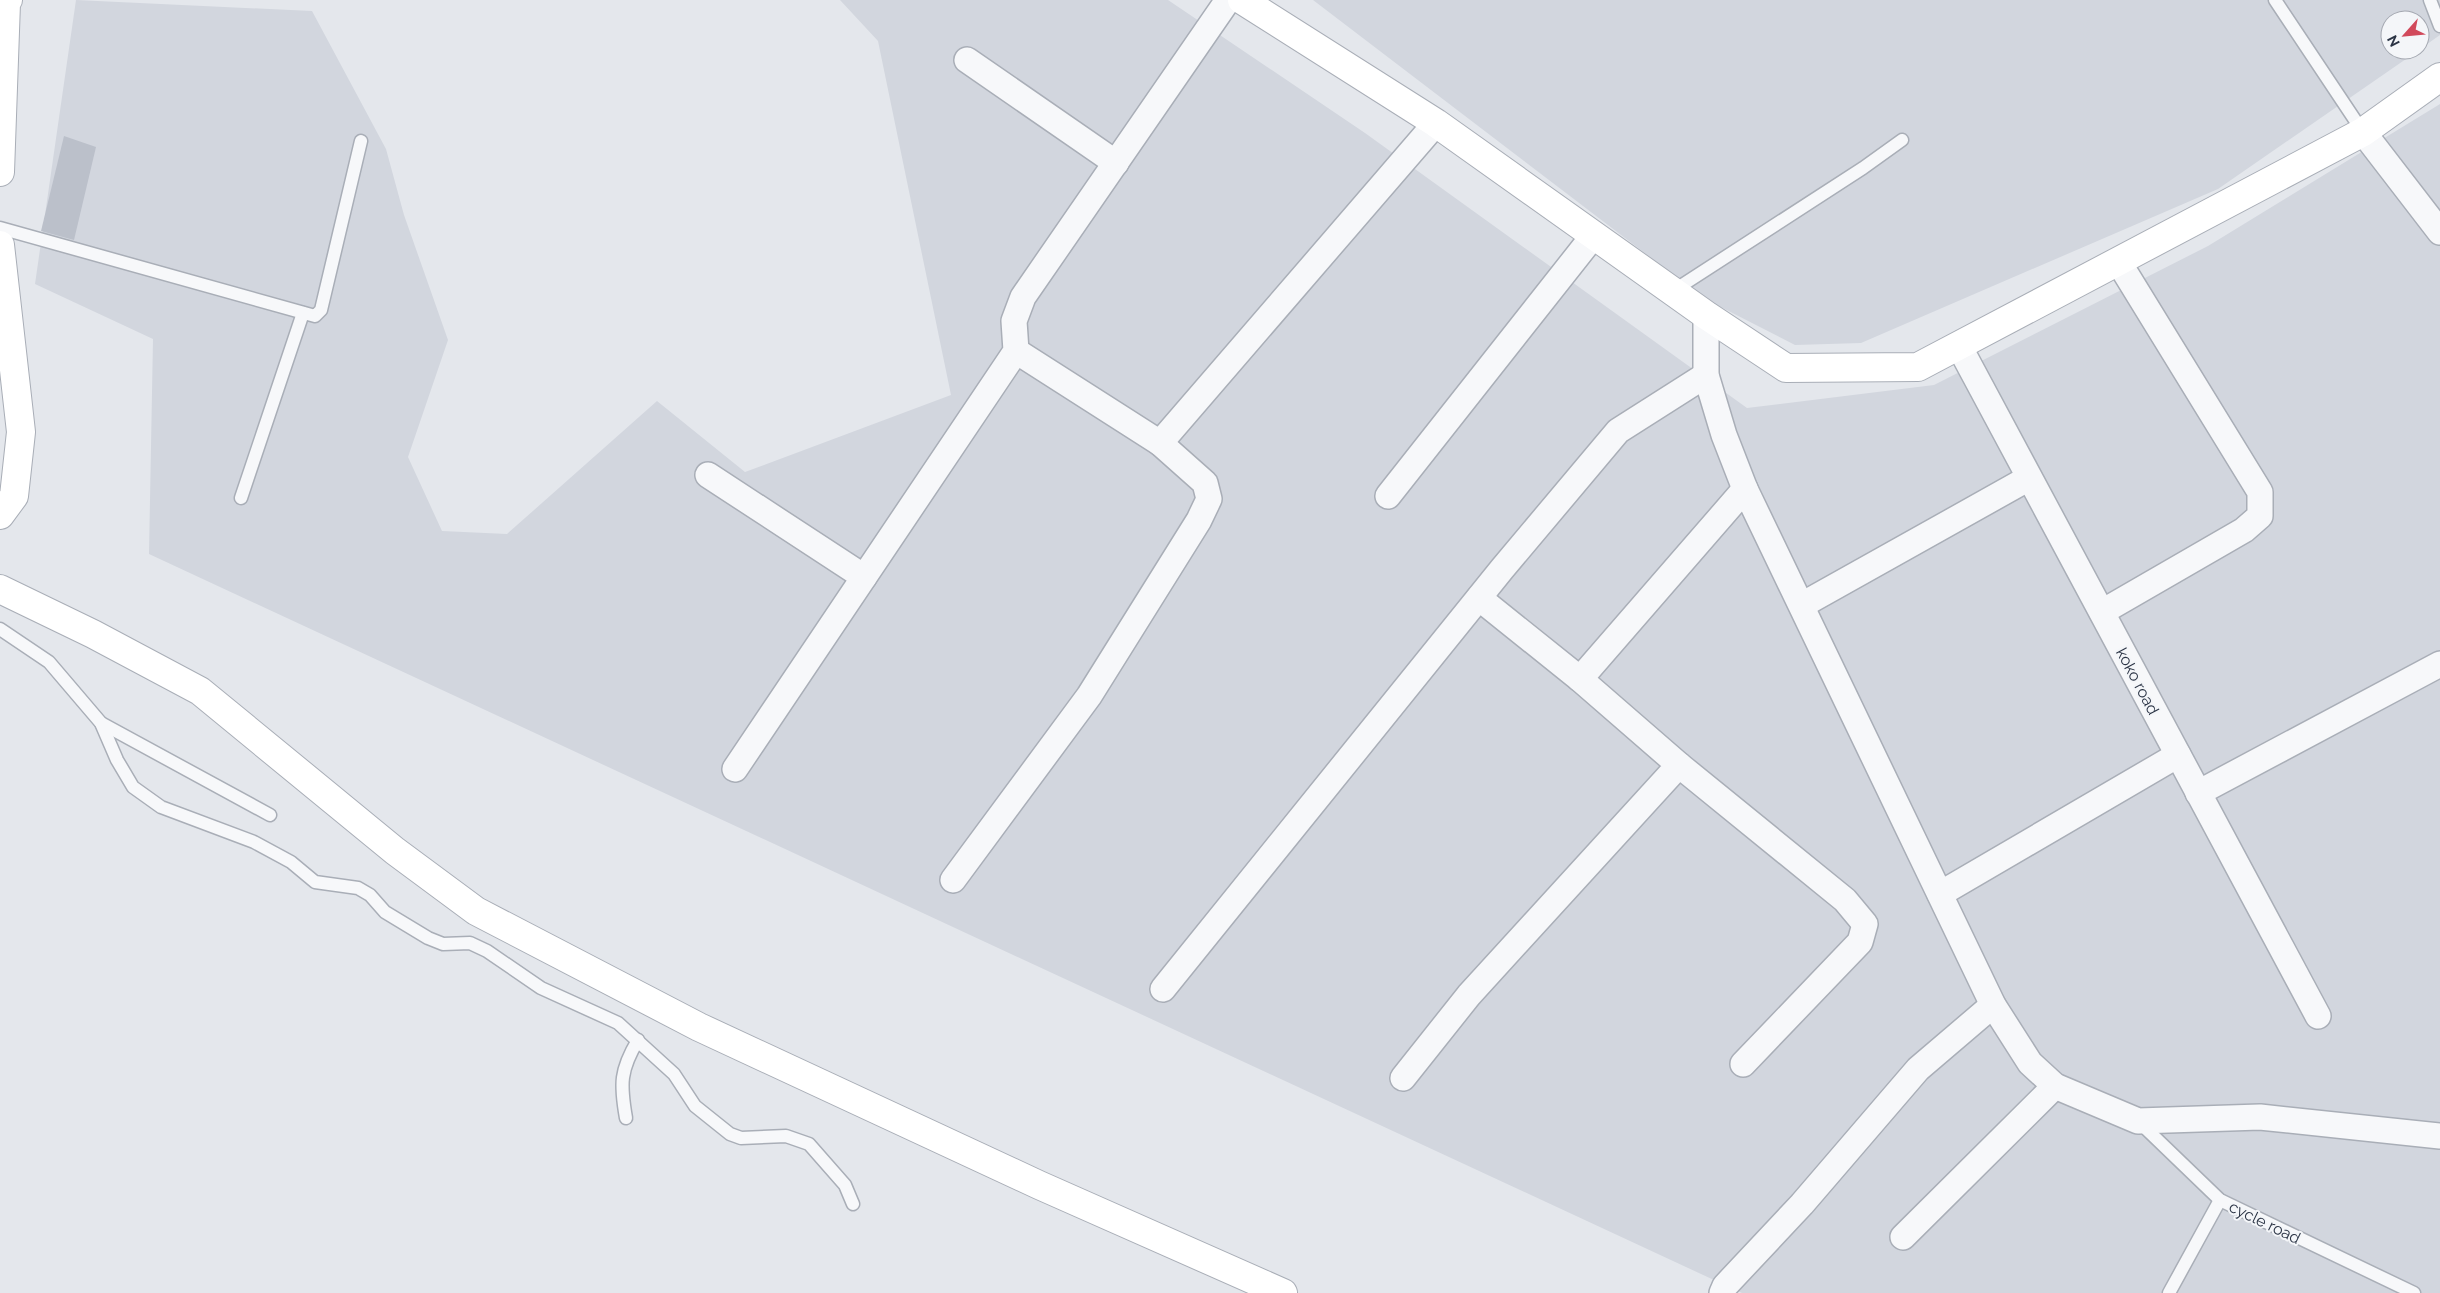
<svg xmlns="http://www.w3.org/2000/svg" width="2440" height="1293" font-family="Raleway,sans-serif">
<rect width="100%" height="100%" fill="#e4e7ec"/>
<g fill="#d2d6de">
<path d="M76 0 312 11 386 149 404 215 448 340 408 457 442 531 507 534 657 401 745 472 951 395 878 41 840 0H1168L1365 133 1747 408 1934 385 2208 246 2440 104V1293H1742L149 554 153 339 35 284Z"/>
<path d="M1313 0H2440V35L2420 49V20H2390V50H2419L2218 189 1861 343 1795 345 1705 299Z"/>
</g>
<path fill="#bbc0ca" d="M64 136 96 147 74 240 41 231Z"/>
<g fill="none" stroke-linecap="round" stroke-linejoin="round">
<defs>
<g id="lane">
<path d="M2275 0 2363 132"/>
<path d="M2430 0 2440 26"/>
<path d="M0 228 315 316 321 310 361 141"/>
<path d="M1673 291 1863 168 1902 140"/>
<path d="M241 498 303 313"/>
<path d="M0 629 49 662 101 723 117 760 133 787 161 807 254 842 291 862 315 882 358 888 370 895 385 912 428 938 443 944 470 943 487 951 541 988 618 1023 674 1074 695 1106 730 1134 741 1138 786 1136 809 1144 845 1185 853 1204"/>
<path d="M101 723 270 815"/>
<path d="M626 1118C620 1084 620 1070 638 1040"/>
<path d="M2139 1122 2220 1200 2414 1293"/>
<path d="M2169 1293 2220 1200"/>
</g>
<g id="street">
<path d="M967 60 1116 163"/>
<path d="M2363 132 2440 232"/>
<path d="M1706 315V375L1724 435 1745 489 1993 1005 2030 1063 2055 1086 2138 1121 2260 1117 2440 1136"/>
<path d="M1959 346 2318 1016"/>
<path d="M1016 351 1160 443 1436 123"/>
<path d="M708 475 864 577"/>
<path d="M1388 496 1594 235"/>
<path d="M1479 598 1580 679"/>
<path d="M1802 605 2029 478"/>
<path d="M2102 612 2244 530 2260 516V492L2118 261"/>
<path d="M1679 765 1845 900 1865 924 1860 942 1743 1064"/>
<path d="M735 769 1016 351 1014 321 1023 297 1228 0"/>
<path d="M2198 793 2440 664"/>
<path d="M953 880 1089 696 1199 520 1209 499 1205 483 1160 443"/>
<path d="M1940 894 2178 755"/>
<path d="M1163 989 1502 569 1618 431 1706 375"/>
<path d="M1403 1078 1469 995 1679 765 1580 679 1745 489"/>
<path d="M1903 1237 2055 1086"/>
<path d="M1722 1293 1725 1286 1802 1204 1918 1069 1993 1005"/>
</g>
<g id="secondary">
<path d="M1242 0 1436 123 1706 315 1786 368 1918 367 2363 132 2440 77"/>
<path d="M0 172 6 3 8 0"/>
<path d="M0 245 21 432 14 496 0 515"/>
<path d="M0 589 93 634 200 691 395 851 476 911 699 1027 1039 1185 1283 1293"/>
</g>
</defs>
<use href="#lane" stroke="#a9aeb7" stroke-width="15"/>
<use href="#street" stroke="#a9aeb7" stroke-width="28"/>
<use href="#secondary" stroke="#a9aeb7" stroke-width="30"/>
<use href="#lane" stroke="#f7f8fa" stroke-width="12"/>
<use href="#street" stroke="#f7f8fa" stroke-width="25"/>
<use href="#secondary" stroke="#fff" stroke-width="28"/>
</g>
<g text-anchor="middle" stroke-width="4" stroke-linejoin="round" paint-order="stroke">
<g font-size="16" fill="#2b3445" stroke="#f4f6f9">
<text transform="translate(2138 681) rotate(62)" y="6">koko road</text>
<text transform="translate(2265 1222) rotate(26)" y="6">cycle road</text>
</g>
</g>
<g transform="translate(2405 35) rotate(243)"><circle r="24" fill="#f4f6f9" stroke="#a4a8b1"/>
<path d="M0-4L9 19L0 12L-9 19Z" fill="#d1495b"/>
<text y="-8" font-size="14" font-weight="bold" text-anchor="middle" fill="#2b3445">N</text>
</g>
</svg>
